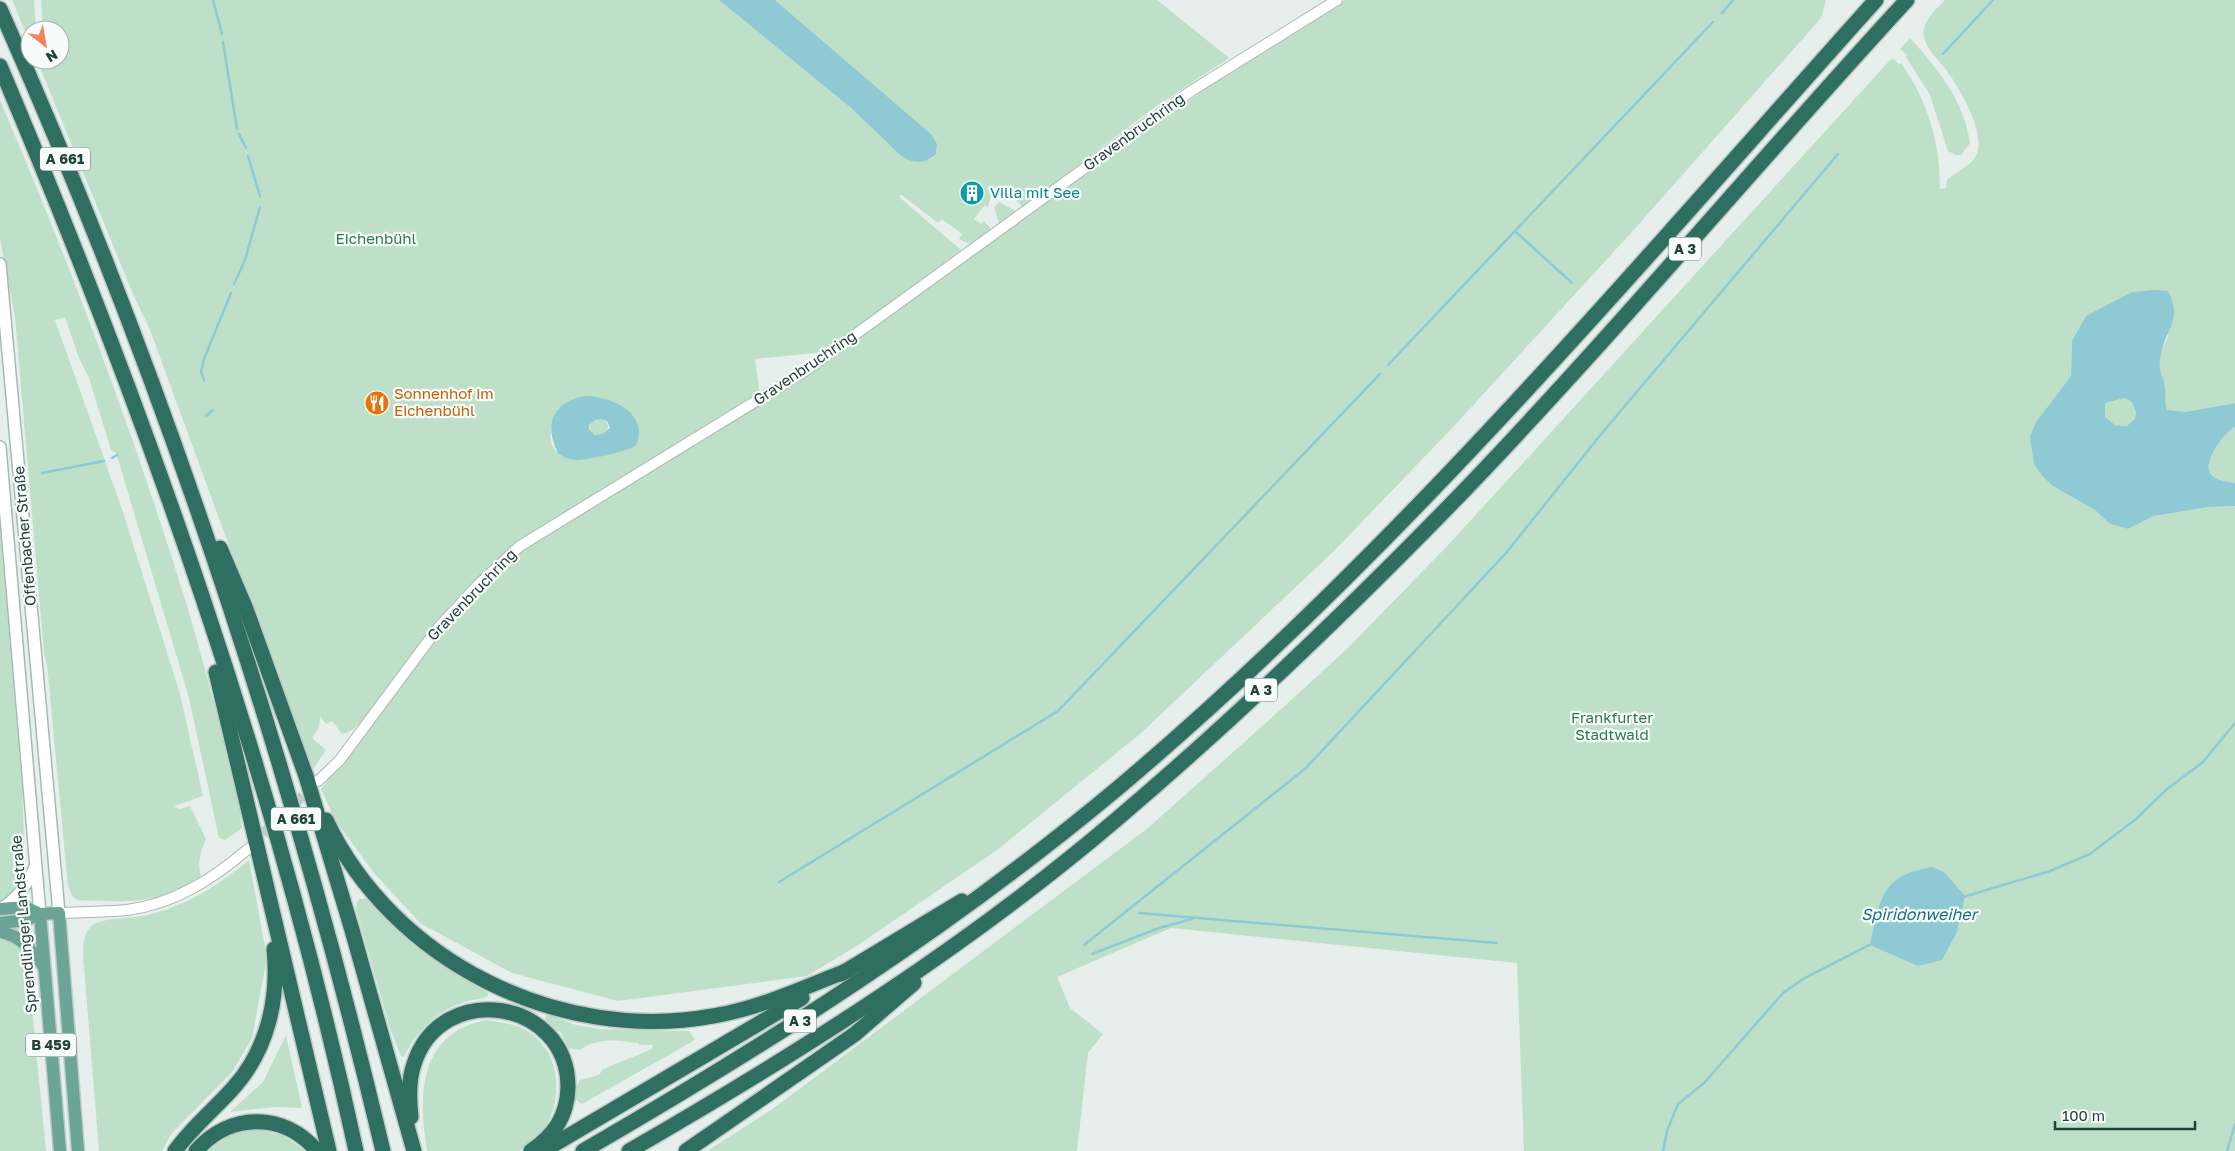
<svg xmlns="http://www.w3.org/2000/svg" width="2235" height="1151" font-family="'Golos Text',sans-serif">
<rect width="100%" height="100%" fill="#e6efeb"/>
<g fill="#bfe0c8" fill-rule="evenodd">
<path d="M12 0H34L36 30H30V43Z"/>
<path d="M41 0H719L851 108 900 155 932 158C942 148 933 144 931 134L775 0H1157L1229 58 1155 107 1023 207 1014 198 997 189 995 192 998 195 991 196 988 207 985 205 974 219 981 224 984 221 991 229 970 244 959 239 962 234 942 219 938 223 902 195 898 196 961 250 825 352 755 359 760 395 514 545C465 591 422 641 382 695 372 708 359 731 342 734L332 721 326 724 320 716 319 727 312 738 326 750 313 769 286 701 150 330 133 294 37 60H60V30H43ZM598 397C618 403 638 412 639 435 637 438 634 445 630 448 624 452 614 452 607 454 567 465 536 457 558 408Z"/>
<path d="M1345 0H1826L1821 18 1631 233 1456 424 1334 551 1140 734 997 850 858 945 807 976 618 1001 512 973 420 923 374 873 335 820 321 789C356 745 388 699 422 654 449 619 481 587 513 556L846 346 1227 73Z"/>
<path d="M1945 0H2235V403L2185 412 2167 411 2165 404V387L2158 369 2161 351 2169 335 2072 341 2071 376 2036 422 2043 477 2054 486 2095 510 2110 524 2128 529 2154 516 2209 507 2235 506V1151H1524L1517 963 1171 928 1057 977 1070 1008 1103 1034 1088 1053 1077 1151H707L774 1108 1148 828 1268 721 1347 649 1451 542 1892 58 1899 64 1901 63C1928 101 1940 142 1940 189L1946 188 1947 180C1955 172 1970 167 1976 156 1987 135 1961 91 1949 74 1941 61 1920 46 1924 28 1927 17 1937 8 1945 0Z"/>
<path d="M1910 38C1938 69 1964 101 1970 143L1961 155H1956L1948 151 1930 95 1906 57 1907 55 1900 49Z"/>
<path d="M0 100C71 267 135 436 188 609 208 677 225 746 242 815H240L242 828 225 840 219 838 189 698 118 459 116 453 111 450 89 378 79 358 65 317 55 320 123 512 180 694 203 796 174 806 179 809 190 806 206 839C200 853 197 862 201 877 157 905 128 902 78 900L73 897 68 886 47 664 44 653 15 317 0 239Z"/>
<path d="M999 202 1016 211 999 223 994 207Z"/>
<path d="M2125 398 2132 402 2136 413 2135 420 2127 426 2115 425 2105 418V403Z"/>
<circle cx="599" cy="427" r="9"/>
<path d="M2235 427V483C2227 481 2215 481 2210 473 2203 460 2225 432 2235 427Z"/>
<path d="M0 528 22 786 24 842 18 868 46 1151H0Z"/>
<path d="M249 860 267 957 252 1038 233 1071 171 1134 162 1151H99L83 955C84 943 83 932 94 924 104 918 132 918 144 916 184 907 218 886 249 860Z"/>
<path d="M359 899H369L398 929 429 956 488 993V996C481 1000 472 999 465 1002 436 1011 417 1030 404 1057L401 1056 390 1028 356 910V905Z"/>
<path d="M547 1014 576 1025 601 1029 689 1031 695 1040 582 1104 576 1100 575 1090 580 1080 599 1075 603 1069 652 1049 653 1045H639L638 1043C616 1040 600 1037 579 1050L568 1048 562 1034 559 1031H554L545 1019Z"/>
<path d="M486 1020C503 1023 519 1024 533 1035 563 1058 563 1107 540 1134 535 1140 527 1149 519 1151 513 1151 503 1151 496 1151 473 1151 450 1151 427 1151 420 1107 416 1050 464 1027 470 1024 479 1022 486 1020Z"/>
<path d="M286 1035 302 1108 275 1107 230 1112 263 1082Z"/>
<path d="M254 1129 282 1135 306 1151H208L228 1136Z"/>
</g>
<g fill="#8ec9d4" fill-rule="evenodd">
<path d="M719 0H775L931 134 937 144 936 154C924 165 913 164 900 155L851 108Z"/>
<path d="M2154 290 2168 291C2183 320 2166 328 2161 354 2157 374 2163 372 2165 387 2166 396 2164 402 2167 410L2185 412 2235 403V427C2225 432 2203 460 2210 473 2215 481 2227 481 2235 483V506L2209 507 2154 516 2128 529 2110 524 2095 510 2053 486 2043 477 2034 464 2030 437 2036 422 2071 376 2072 341 2086 316 2132 292ZM2125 398 2132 402 2136 413 2135 419 2127 426 2115 425 2105 417V403Z"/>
<path d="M584 396C604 395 637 407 639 430 639 435 639 441 636 445 629 452 586 460 576 460 569 460 563 457 558 453 544 424 552 403 584 396ZM601 419 607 421 610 428 603 434 595 435 589 429V425L595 420Z"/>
<path d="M1932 867 1944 872 1965 896 1957 932 1942 960 1918 966 1870 945C1881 900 1879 876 1932 867Z"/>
</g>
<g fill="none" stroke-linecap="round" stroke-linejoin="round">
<g stroke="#8ec9d4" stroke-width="2.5">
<path d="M213 0 222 34"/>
<path d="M1722 13 1733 0"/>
<path d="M223 42 237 129"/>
<path d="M1943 54 1993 0"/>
<path d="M239 134 246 148"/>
<path d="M248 156 260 196"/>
<path d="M1516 232 1572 283"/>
<path d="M234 284 245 260 260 207"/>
<path d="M1388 365 1713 22"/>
<path d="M204 380 201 372 204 359 231 293"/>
<path d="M206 416 213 410"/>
<path d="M112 458 117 455"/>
<path d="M42 473 104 461"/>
<path d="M779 882 1058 711 1380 374"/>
<path d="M1963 897 2050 871 2090 854 2136 819 2167 789 2203 762 2235 723"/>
<path d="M1139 913 1497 943"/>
<path d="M1084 945 1306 768 1506 553 1602 433 1838 154"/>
<path d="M1092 954 1159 928 1192 919"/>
<path d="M1663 1151 1667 1131 1678 1104 1704 1083 1783 993 1803 979 1871 944"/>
<path d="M2227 1151 2235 1124"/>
</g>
<path stroke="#bfccc8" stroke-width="10" stroke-dasharray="10 5" stroke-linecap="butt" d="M252 844 312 787"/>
<defs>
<g id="tertiary">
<path d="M318 781 339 761 438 628 479 584 520 546 805 371 1191 91 1337 0"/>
<path d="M59 913C81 912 105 912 127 910 174 904 213 879 248 849"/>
</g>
<g id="secondary">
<path d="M0 264 59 913"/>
<path d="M0 447 40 914"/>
<path d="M2 908C18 898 27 885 35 867"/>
</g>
<g id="primary">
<path d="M0 909 25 907 40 914"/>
<path d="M40 914 60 1151"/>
<path d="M0 923 26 920 40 914 59 913 78 1151"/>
<path d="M0 932C20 935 33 951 44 967"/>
</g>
<g id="motorway">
<path d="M0 9C164 377 290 759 383 1151"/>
<path d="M0 66C148 416 276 779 356 1151"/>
<path d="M220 548 246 609 306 776 352 930 414 1151"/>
<path d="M216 672 329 1151"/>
<path d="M326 820C393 962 560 1044 713 1016 761 1008 804 987 849 970"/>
<path d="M841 974 962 901"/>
<path d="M411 1117C409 1099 408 1081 414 1064 441 979 569 999 568 1088 567 1117 554 1135 531 1151"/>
<path d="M175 1151C193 1126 215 1109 235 1086 268 1048 279 998 274 949"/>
<path d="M196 1151C230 1112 284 1112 317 1151"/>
<path d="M543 1151 802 998"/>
<path d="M583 1151C770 1043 952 927 1118 788 1397 553 1633 271 1876 0"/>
<path d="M629 1151C799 1053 967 947 1117 819 1236 718 1349 609 1458 497 1613 336 1756 164 1907 0"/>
<path d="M686 1151 855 1034 914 983"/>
</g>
</defs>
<use href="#tertiary" stroke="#a8b8b2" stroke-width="12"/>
<use href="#secondary" stroke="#a4bbb3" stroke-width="14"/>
<use href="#primary" stroke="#c2cac8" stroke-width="15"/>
<use href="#motorway" stroke="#c2cac8" stroke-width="18"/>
<use href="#tertiary" stroke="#fff" stroke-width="10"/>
<use href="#secondary" stroke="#fff" stroke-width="11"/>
<use href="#primary" stroke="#6aa596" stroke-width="12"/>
<use href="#motorway" stroke="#2f6f62" stroke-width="15"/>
</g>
<defs>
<symbol id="building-disc" viewBox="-11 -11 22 22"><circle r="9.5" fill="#0f9aa8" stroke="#f7fbf9"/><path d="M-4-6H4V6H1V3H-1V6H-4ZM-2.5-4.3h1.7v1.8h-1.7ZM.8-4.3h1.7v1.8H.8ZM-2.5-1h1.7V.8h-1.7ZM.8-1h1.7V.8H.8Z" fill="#fff"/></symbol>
<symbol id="restaurant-disc" viewBox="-11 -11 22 22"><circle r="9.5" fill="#e8710a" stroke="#f7fbf9"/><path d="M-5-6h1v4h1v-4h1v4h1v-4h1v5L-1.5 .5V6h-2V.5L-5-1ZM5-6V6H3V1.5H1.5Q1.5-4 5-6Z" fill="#fff"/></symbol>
</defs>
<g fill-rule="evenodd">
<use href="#building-disc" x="958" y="179" width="28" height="28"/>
<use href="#restaurant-disc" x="363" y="389" width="28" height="28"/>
</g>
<g text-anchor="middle" stroke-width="4.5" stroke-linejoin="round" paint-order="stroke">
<g fill="#f7fbf9" stroke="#637a73" stroke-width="1">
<rect x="40" y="147.5" width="50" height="23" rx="4"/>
<rect x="1669" y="237.5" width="32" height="23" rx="4"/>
<rect x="1245" y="678.5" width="32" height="23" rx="4"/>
<rect x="271" y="807.5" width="50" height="23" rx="4"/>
<rect x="784" y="1009.5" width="32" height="23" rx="4"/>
<rect x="26" y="1033.5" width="50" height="23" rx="4"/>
</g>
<g font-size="14" font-weight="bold" fill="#24423a">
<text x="65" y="164">A 661</text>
<text x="1685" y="254">A 3</text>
<text x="1261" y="695">A 3</text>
<text x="296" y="824">A 661</text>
<text x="800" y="1026">A 3</text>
<text x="51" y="1050">B 459</text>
</g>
<g font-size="15" fill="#24423a" stroke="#f7fbf9">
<text transform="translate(1134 132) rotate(-36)" y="5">Gravenbruchring</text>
<text transform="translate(805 368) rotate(-34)" y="5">Gravenbruchring</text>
<text transform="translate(25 536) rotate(-95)" y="5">Offenbacher Straße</text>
<text transform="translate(472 595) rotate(-46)" y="5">Gravenbruchring</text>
<text transform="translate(24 924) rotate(-95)" y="5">Sprendlinger Landstraße</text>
</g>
<g font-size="15" fill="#0d838f" stroke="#f7fbf9" text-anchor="start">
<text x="990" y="198">Villa mit See</text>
</g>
<g font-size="15" fill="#2d7a4b" stroke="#f7fbf9">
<text x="376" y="244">Eichenbühl</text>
<text x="1612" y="723">Frankfurter<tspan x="1612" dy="17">Stadtwald</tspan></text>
</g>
<g font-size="15" fill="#c56008" stroke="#f7fbf9" text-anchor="start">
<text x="394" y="399">Sonnenhof im<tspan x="394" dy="17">Eichenbühl</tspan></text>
</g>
<g font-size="16" font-style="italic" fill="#1c6f80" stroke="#f7fbf9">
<text x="1919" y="920">Spiridonweiher</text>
</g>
</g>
<g transform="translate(45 45) rotate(149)"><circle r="24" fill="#f7fbf9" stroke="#a3b1ad"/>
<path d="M0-4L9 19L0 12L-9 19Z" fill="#f4845f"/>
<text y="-8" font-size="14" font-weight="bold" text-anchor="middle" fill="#24423a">N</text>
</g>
<path d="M2055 1121v8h140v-8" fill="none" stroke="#24423a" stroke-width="2.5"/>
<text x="2062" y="1121" font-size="15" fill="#24423a" stroke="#f7fbf9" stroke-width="4" paint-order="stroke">100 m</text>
</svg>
